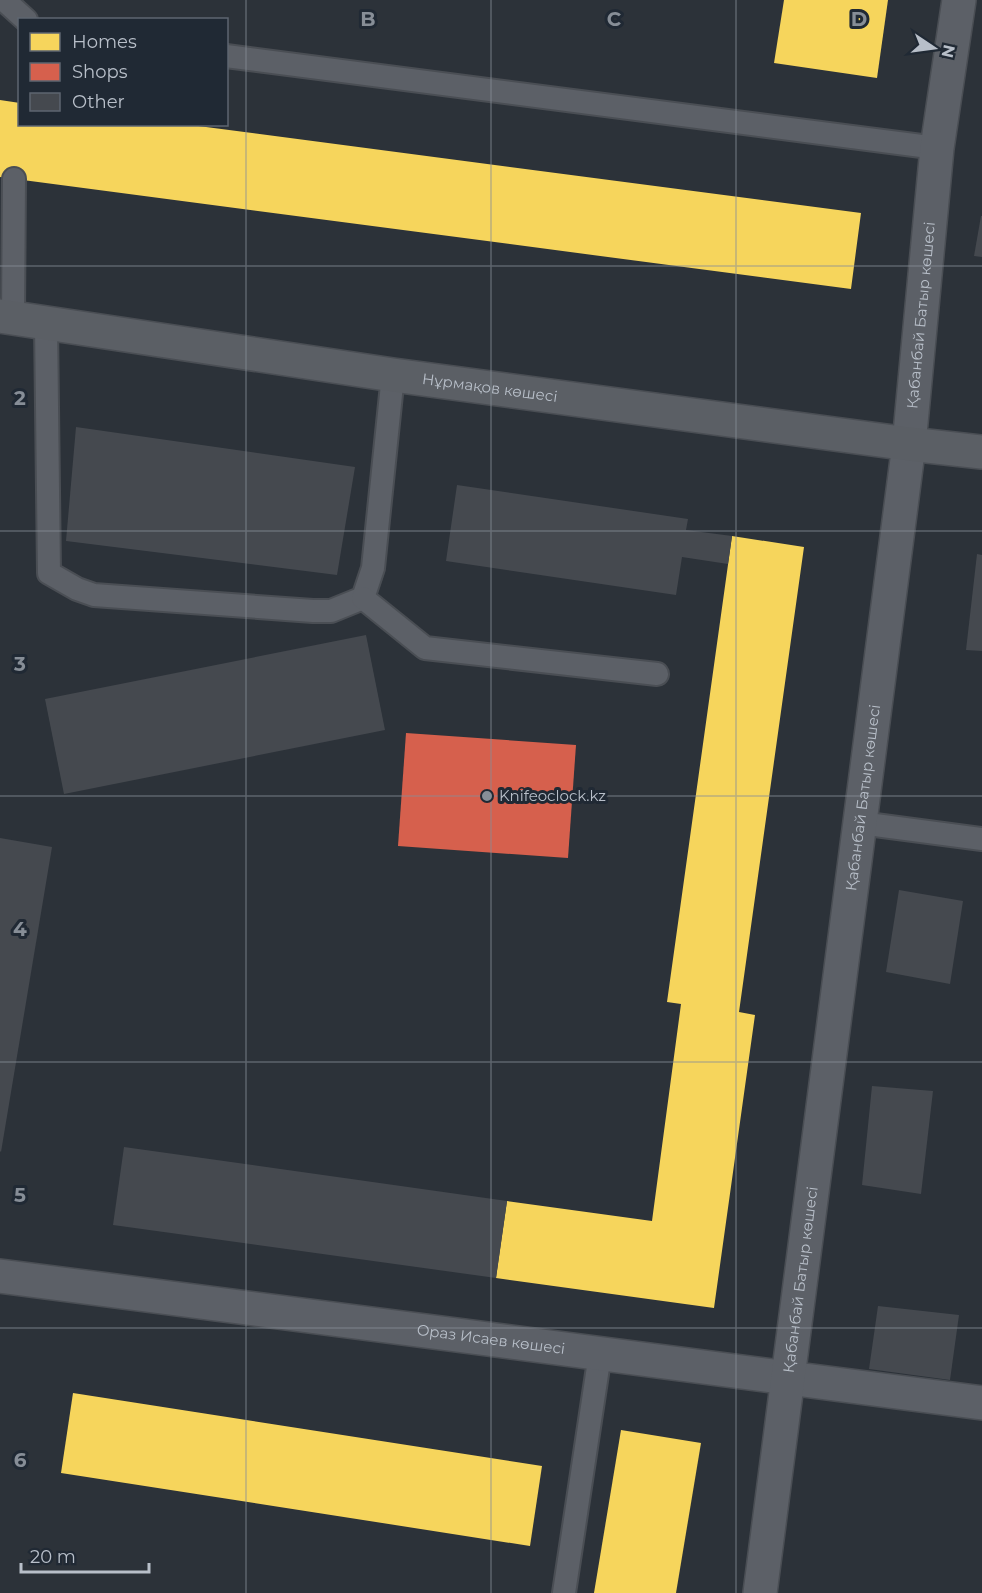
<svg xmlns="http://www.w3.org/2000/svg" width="982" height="1593" font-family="Montserrat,sans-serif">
<rect width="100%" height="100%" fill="#2c3239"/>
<g fill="#f6d55c">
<path d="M784 0H888L877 78 774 63Z"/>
<path d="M0 100 20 103V124H183L861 213 851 289 0 177Z"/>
<path d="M732 536 804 547 739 1012 755 1015 714 1308 496 1278 507 1201 652 1221 681 1004 667 1002Z"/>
<path d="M73 1393 542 1466 530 1546 61 1473Z"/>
<path d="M621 1430 701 1443 676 1593H594Z"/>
</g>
<path fill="#d6604d" d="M406 733 576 745 568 858 398 846Z"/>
<g fill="#45494f">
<path d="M981 216H982V257L974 256Z"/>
<path d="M76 427 355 467 337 575 66 541Z"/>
<path d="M457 485 688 519 686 530 732 536 728 564 682 557 676 595 446 561Z"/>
<path d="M977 554 982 555V651L966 650Z"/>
<path d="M366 635 385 730 64 794 45 699Z"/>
<path d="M0 838 52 847 1 1152 0 1151Z"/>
<path d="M899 890 963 901 950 984 886 972Z"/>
<path d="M872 1086 933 1091 921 1194 862 1185Z"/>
<path d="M124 1147 507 1201 496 1278 113 1225Z"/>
<path d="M878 1306 959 1315 950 1380 869 1369Z"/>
</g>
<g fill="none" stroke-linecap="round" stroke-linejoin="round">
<defs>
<g id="lane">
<path d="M4 0 26 20"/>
<path d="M226 56 937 148"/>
<path d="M13 317 14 179"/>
<path d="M46 323 49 573 77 589 94 595 313 611H331L363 598 373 568 393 375"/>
<path d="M363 598 425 648 657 674"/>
<path d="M860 823 982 839"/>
<path d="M564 1593 600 1354"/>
</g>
<g id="street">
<path id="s1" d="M0 1276 982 1403"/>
<path id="s2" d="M760 1593 909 444 937 148 959 0"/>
</g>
<g id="secondary">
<path id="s3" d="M0 316 393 375 909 444 982 452"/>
</g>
</defs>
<use href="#lane" stroke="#4a4e54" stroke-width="26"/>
<use href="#street" stroke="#4a4e54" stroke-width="36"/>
<use href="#secondary" stroke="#4a4e54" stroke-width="36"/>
<use href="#lane" stroke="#5c6067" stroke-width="22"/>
<use href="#street" stroke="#5c6067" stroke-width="33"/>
<use href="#secondary" stroke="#5b5f65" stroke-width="33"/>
</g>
<path fill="none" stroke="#878e97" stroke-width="1.5" stroke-opacity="0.55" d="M246 0V1593M491 0V1593M736 0V1593M0 266H982M0 531H982M0 796H982M0 1062H982M0 1328H982"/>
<circle fill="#878e97" stroke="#202934" stroke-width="2" cx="487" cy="796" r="6"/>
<g text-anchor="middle" stroke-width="6" stroke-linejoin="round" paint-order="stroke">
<g font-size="15" fill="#b8bfc9" stroke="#202934">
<text dy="5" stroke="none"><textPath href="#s2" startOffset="1288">Қабанбай Батыр көшесі</textPath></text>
<text dy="5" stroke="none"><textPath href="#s3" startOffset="495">Нұрмақов көшесі</textPath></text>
<text dy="5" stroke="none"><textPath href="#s2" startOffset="802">Қабанбай Батыр көшесі</textPath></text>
<text dy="5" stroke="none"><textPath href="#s2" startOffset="316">Қабанбай Батыр көшесі</textPath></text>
<text dy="5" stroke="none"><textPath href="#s1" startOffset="495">Ораз Исаев көшесі</textPath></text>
</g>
<g font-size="15" fill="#b8bfc9" stroke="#202934" text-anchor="start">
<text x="499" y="801">Knifeoclock.kz</text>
</g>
</g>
<g font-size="20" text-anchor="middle" font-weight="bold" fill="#878e97" stroke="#202934" stroke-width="6" stroke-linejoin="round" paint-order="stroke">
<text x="368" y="26">B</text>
<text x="614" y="26">C</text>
<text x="859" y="26">D</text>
<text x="20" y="405">2</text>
<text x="20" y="671">3</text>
<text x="20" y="936">4</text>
<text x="20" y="1202">5</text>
<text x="20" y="1467">6</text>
</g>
<rect x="18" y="18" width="210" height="108" fill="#202934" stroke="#5d6570" stroke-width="1.5"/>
<rect x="30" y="33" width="30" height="18" fill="#f6d55c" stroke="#5d6570" stroke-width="1.5"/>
<text x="72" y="48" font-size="18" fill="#b8bfc9">Homes</text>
<rect x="30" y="63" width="30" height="18" fill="#d6604d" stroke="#5d6570" stroke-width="1.5"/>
<text x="72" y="78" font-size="18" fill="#b8bfc9">Shops</text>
<rect x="30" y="93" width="30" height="18" fill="#45494f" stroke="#5d6570" stroke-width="1.5"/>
<text x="72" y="108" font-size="18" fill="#b8bfc9">Other</text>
<g transform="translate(934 48) rotate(103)" stroke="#202934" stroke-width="4.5" paint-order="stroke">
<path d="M0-4.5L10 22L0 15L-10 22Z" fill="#b8bfc9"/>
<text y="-9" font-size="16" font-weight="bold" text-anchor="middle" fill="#b8bfc9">N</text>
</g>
<path d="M21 1563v9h128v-9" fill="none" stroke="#b8bfc9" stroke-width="3"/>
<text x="30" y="1563" font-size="18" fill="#b8bfc9" stroke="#202934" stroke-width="4.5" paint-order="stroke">20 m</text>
</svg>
